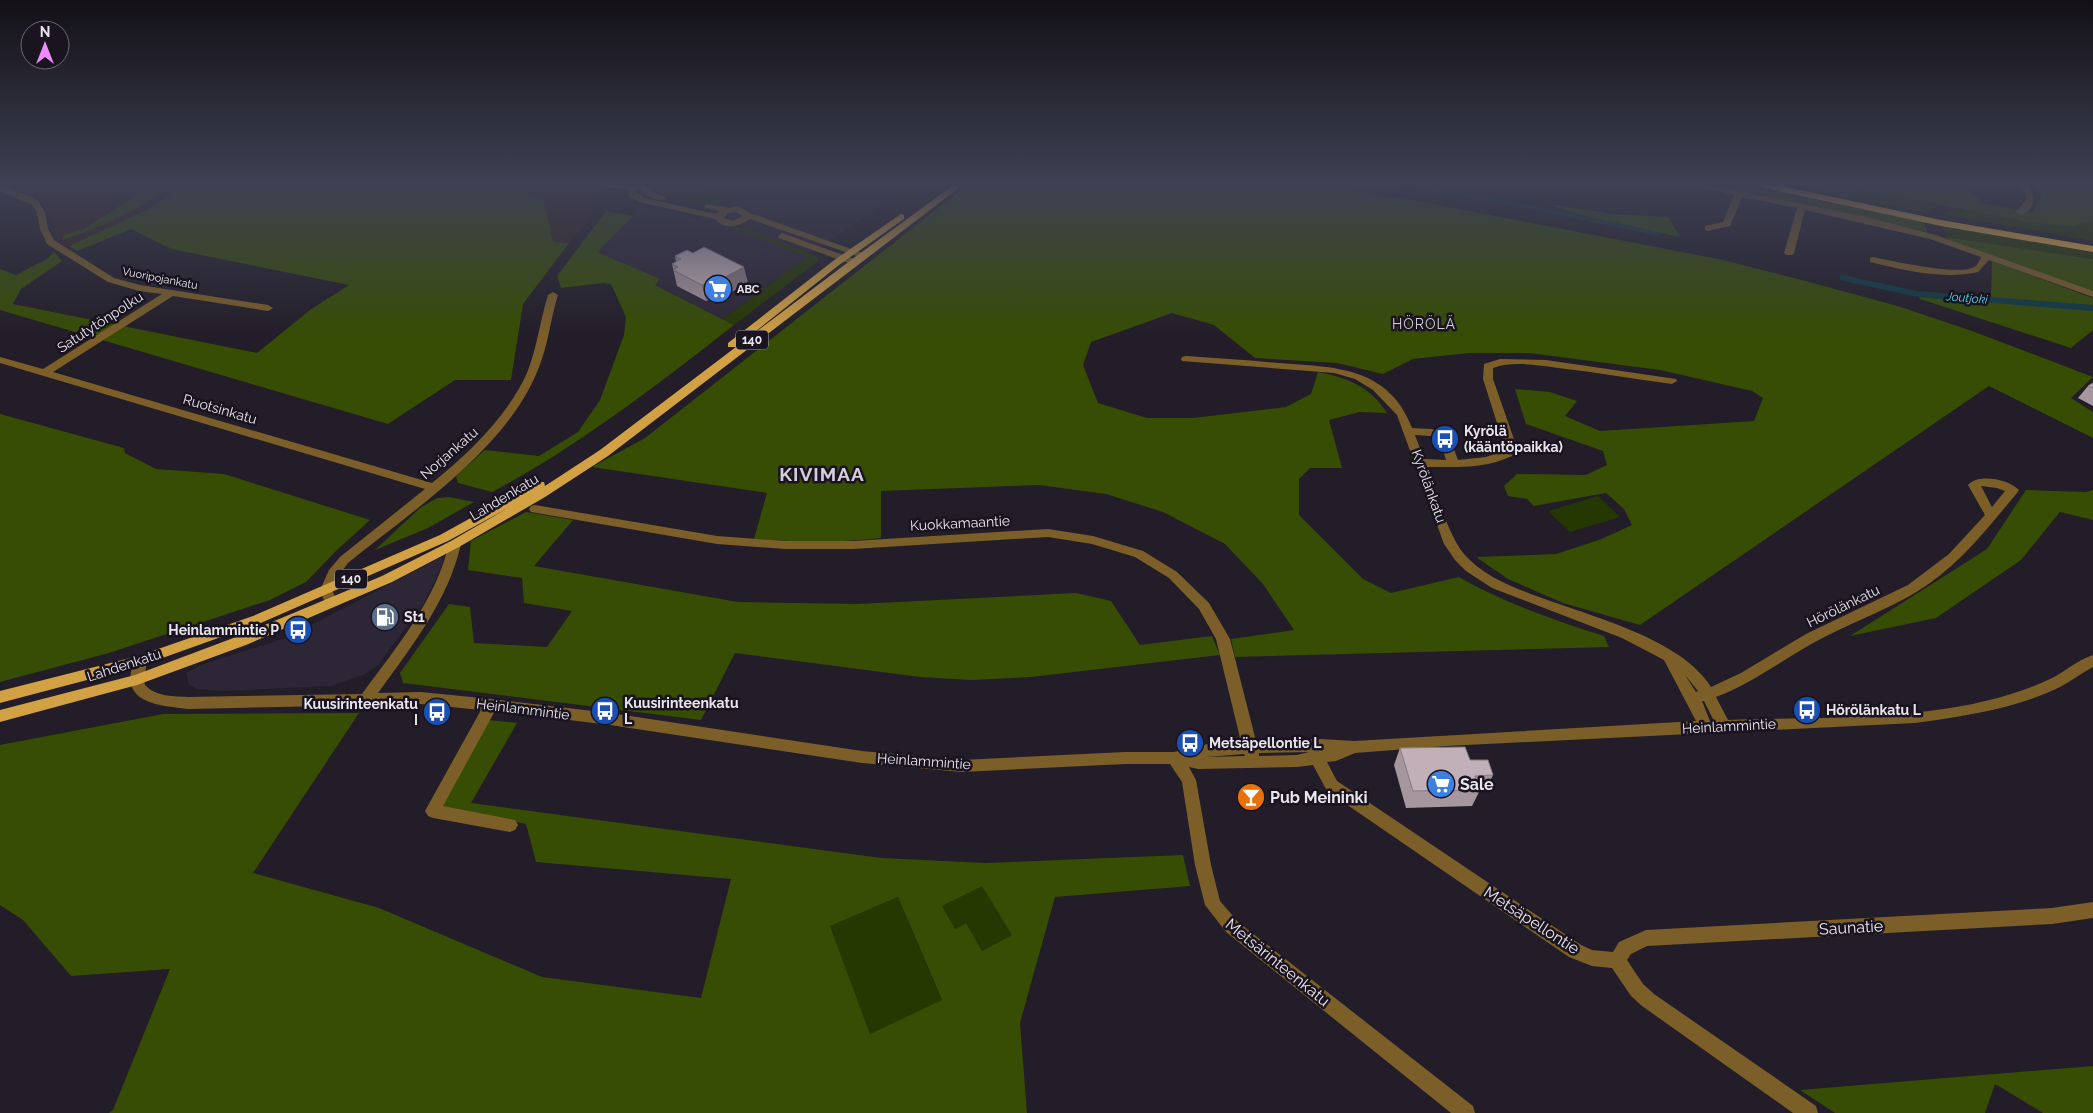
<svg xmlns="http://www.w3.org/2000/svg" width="2093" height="1113" font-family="Raleway,sans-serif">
<rect width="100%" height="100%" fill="#221d28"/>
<g fill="#2c2636">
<path d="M707 184H914L807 257 723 319 654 284 660 280 596 252 642 207 701 219 729 195 710 192Z"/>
<path d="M442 557 443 563 424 603 378 665 365 674 332 686 224 691 197 689 189 685 186 673 206 663 286 638Z"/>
</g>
<g fill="#34221e">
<path d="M2 184H184L153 207 69 246 58 241 51 216 38 198Z"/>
<path d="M506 184H618L569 243 553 242 521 191Z"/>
</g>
<g fill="#263801">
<path d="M648 184H707L710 192 730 195 716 205C697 201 661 199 647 186Z"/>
<path d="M1780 184H1840L1932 203 1936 206 1927 213Z"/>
<path d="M1959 209 2025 222H2093V241L1944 215 1945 212Z"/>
<path d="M1943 226 2093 252V259L1946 237Z"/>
<path d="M732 228H743L818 257V261L734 325 723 319 807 257Z"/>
<path d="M1598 496 1620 517 1570 532 1548 511Z"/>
<path d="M982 885 1012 935 982 951 966 923 955 929 942 906Z"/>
<path d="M898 897 942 1001 870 1034 830 926Z"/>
</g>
<g fill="#364d03" fill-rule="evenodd">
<path d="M150 184H173C138 210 105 226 63 240V235L84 229 143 191Z"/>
<path d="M184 184H506L544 201 553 242 569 243 523 304 511 380H455L388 424 0 310V269L16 275 47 259 54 252 62 261 21 289 13 304 257 353 310 310 349 285 172 249 131 229 77 251 69 246 153 207Z"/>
<path d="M969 184H1310L1428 203 1723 260 1813 283 1901 307 1972 331 2093 377 2071 398 2093 412V438L1989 386 1640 625 1563 603 1508 579 1476 557 1556 554 1599 540 1632 525 1624 509 1606 493 1534 506 1527 499 1508 496 1504 486 1517 474 1586 475 1607 465 1603 451 1526 424 1515 389 1550 392 1577 401 1565 416 1600 431 1754 421 1763 398 1752 391 1660 370 1529 353H1469L1413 359 1383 374 1337 363 1255 358 1214 325 1172 313 1091 342 1083 365 1098 403 1147 418H1193L1286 407 1311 394 1318 372C1348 378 1370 386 1387 413L1360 412 1329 420 1342 468H1310L1299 479V515L1363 579 1391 593 1459 577C1504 603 1554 620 1604 636L1609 647 1235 657 1231 639 1294 630 1263 584 1225 544 1163 512 1106 494 1039 485 881 491V538C839 543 797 542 754 539L767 493 592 467 645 438Z"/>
<path d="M1728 184H1741L1924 222 1927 232 1732 189Z"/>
<path d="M1840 184H1938L1967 189 1985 204 2033 212 2042 196 2033 184H2093V222L2082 223 2074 227 2025 222Z"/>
<path d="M1547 204 1613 214 1668 217 1680 237 1588 217Z"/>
<path d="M606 211 633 216 597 252 660 279 655 285 734 325C657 385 579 446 492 492L458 483 456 476 485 450 539 456 578 432 600 400 624 335 626 317 611 284 603 283 561 288 557 276Z"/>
<path d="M1946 237 2093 259V292L1950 240Z"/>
<path d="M1992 261 2093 298V306L1991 299Z"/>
<path d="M1918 296 2093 310V330L2071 348 1920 299Z"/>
<path d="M0 414 124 448 125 453 156 469 224 474 370 520 337 550 306 582 270 600 109 653 0 682Z"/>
<path d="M2026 490 2086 492 2093 490V520L2060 512 2021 560 1936 618 1850 636 1987 549Z"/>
<path d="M449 497 474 502 428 528 375 550 420 508 437 498Z"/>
<path d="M526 512 573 520 534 566 738 602 857 604 1076 593 1111 601 1140 645 1212 636 1220 655 1031 677 971 680 920 677 735 653 701 720 403 683 400 673 449 604 470 607 474 643 547 647 572 611 524 603 522 578 468 570 471 541Z"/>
<path d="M359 713 253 873 379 908 542 977 701 998 731 879 536 862 526 824 442 806 488 720 517 723 471 803 881 858 985 863 1183 855 1190 886 1055 897 1020 1023 1027 1113H109L113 1110 170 969 71 976 23 920 0 905V745L163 714ZM982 886 1012 935 982 951 966 923 955 929 942 906ZM898 897 942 1000 870 1034 830 926Z"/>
<path d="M2093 1066V1113H2043L1995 1084 1985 1113H1835L1800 1090Z"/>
</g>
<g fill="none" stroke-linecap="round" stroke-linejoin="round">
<g fill="#0f3943" fill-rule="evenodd">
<path d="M1394 184H1409L1519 203 1658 232 1662 234 1658 236 1519 207 1398 186Z"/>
<path d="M1843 275 1917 291 2093 305V311L1917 297 1840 280V276Z"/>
</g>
<g fill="#7c5f28" fill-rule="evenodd">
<path d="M599 184H644L651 191 667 198C659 204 645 195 639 188L637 189 636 192 645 198 716 214 719 211 703 207 707 204 730 208 738 206 750 213 868 255 866 257H860L750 219C739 227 724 230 715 219L639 202 628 195V189L603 187ZM737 212 742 216 733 221 724 218 728 213Z"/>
<path d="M1690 184H1704L1866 217 1936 235 2093 291V297L1989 260 1978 272C1944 280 1903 270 1870 262V258L1873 257C1892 261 1959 276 1974 267 1978 265 1979 261 1981 257L1930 239 1805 210 1794 253 1792 255H1786L1784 253 1797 208 1742 197 1730 226 1708 231 1705 230V226L1723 222 1734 195Z"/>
<path d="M2020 184H2028C2037 196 2036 209 2020 215L2016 212C2026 201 2030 198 2020 184Z"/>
<path d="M0 185 30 196 38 201 45 212 48 229 54 240 114 278 140 285 268 305 273 308 268 311 173 296 53 372 432 483C469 453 507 417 527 373 537 348 540 321 548 295L553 292 558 295C550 320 548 348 537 372 505 450 412 511 348 563L339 575 332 590 338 603 336 606H326L320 590 329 570 340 557 425 489 0 363V357L43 369 162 294 139 291 108 282 47 244 40 229 37 212 32 205 0 191Z"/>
<path d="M782 233 857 260 859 262 857 264H851L779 238 778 236Z"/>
<path d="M1186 356C1217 358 1247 360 1278 363 1333 367 1389 366 1412 428L1432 429 1449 436 1458 460 1486 457 1503 451 1504 445 1483 379 1484 364 1500 359 1546 360 1676 379 1677 381 1672 384C1634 379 1596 372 1558 368 1537 365 1513 361 1493 368V379L1516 445 1512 456C1484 469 1457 467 1427 467 1436 491 1448 535 1464 554 1483 576 1512 587 1539 597 1590 616 1682 639 1711 687L1741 673 1806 634 1908 585 1949 554 1985 515 1968 485C1978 473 2009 479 2019 490L2017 493C1991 524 1964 559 1930 583 1895 608 1853 621 1815 642 1782 660 1751 684 1716 697L1728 720C1817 717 1926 721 2011 694 2024 690 2038 685 2050 679 2065 672 2077 660 2093 655V667C2082 673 2071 681 2060 687 2015 709 1964 716 1915 723L1446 746 1355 753 1336 761 1327 762 1337 781 1581 945 1592 950 1613 952 1619 942 1646 930 2052 908 2093 902V918L2052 924 1647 946 1631 954 1627 960 1643 984 1654 994 1816 1106 1818 1113H1793L1642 1006 1631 996 1612 968 1592 966 1569 957 1327 791 1313 765 1297 767 1198 769 1189 767 1196 780 1211 865 1220 901 1238 922 1473 1106 1475 1113H1451L1226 932 1205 905 1195 865 1182 782 1170 764H1125L962 772 862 763 610 725 495 711 443 806 515 820 518 825 515 830 510 832 433 818 428 816 425 811 481 710 421 704 188 709C165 706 125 705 131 672 132 667 133 662 135 657L140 656 145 657C149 666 142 676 145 685 156 697 174 696 188 697L362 694C397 646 435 602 449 544L455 540 461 544C448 601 412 646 378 693L421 692 491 699 610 713 862 751 962 760 1125 752H1174L1208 744 1241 742 1216 639 1199 609 1169 578 1135 557 1092 544 1048 537 853 549H786L717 544 531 512 529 509 531 506 535 505 717 536 786 541H853L1048 529 1093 536 1143 551 1177 572 1209 603 1230 639 1256 741 1321 739 1354 741 1696 721 1664 660 1622 638 1492 588 1466 571 1455 560 1444 544 1397 415 1373 390 1355 379 1334 373 1182 361 1181 359 1182 357ZM1415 435 1430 436 1440 441 1446 460 1424 459ZM1981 486 1997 488 2005 491 1992 507ZM1685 675 1698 691 1696 692ZM1702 701H1704L1714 721H1710ZM1309 752 1297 755 1259 756V753ZM1244 754 1245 756 1206 757Z"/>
</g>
<g fill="#d2a144" fill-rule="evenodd">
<path d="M955 184H964L608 456 545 497 459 547 392 582 246 645 137 685 0 722V710L135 675 236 637 382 576 451 541 508 508 448 541 263 622 140 666 0 703V691L138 656 253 616 440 535 536 482H544L545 486 600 450 851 260Z"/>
<path d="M901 214 904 215V219L839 265 736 347H728V343L833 261Z"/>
</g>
<path fill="#f6ba46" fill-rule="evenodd" d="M1755 184H1772L1941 220 2093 246V252L1941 226 1760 187Z"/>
</g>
<g fill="#a6979e">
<path d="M878 184H901L894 188Z"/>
<path d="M675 256 748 283 714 301 710 299 706 301 677 286 672 264 676 262Z"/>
<path d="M2093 383V406L2078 398 2088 386Z"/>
<path d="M1400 748 1470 760 1493 775 1485 792H1479L1472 806 1406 808 1394 765Z"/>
</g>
<g fill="#877b81">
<path d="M894 184H901L894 188Z"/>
<path d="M744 267 748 283 714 301 710 285Z"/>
<path d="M706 283 710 299 706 301 702 285Z"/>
</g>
<g fill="#c1b0b8" stroke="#877b81">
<path d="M704 247 744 267 710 285 706 283 702 285 673 270 678 267 672 264 681 259 675 256 687 250 693 253Z"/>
<path d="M2093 383V388L2088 386Z"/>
<path d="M1465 747 1470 760H1488L1493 775 1475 776 1480 790 1413 791 1400 748Z"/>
</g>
<linearGradient id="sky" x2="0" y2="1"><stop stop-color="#131016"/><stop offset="0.54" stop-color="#3e4053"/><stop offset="1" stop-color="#3e4053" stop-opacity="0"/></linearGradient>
<rect width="2093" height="339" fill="url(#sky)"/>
<defs>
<symbol id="supermarket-disc" viewBox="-11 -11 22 22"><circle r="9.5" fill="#3f7fe0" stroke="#19141f"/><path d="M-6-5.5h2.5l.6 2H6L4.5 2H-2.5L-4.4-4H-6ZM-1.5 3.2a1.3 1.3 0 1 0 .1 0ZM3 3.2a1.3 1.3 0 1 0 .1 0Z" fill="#fff"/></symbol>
<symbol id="bus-disc" viewBox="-11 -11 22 22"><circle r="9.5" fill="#1a4fb4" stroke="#19141f"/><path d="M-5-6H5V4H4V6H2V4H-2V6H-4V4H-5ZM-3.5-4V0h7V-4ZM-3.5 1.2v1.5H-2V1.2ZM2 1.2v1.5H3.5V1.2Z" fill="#fff"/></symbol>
<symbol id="fuel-disc" viewBox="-11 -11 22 22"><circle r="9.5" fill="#5c6f8a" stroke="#19141f"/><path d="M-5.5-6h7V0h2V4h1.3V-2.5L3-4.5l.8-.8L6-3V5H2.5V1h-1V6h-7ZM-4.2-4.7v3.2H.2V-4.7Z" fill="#fff"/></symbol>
<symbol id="bar-disc" viewBox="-11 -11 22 22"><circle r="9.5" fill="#e8710a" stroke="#19141f"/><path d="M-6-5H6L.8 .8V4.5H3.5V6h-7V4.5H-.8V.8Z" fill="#fff"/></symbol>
</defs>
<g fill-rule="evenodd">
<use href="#supermarket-disc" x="702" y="273" width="32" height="32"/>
<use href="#bus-disc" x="1429" y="423" width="32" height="32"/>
<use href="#fuel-disc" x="369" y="601" width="32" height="32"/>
<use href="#bus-disc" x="282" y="614" width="32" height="32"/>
<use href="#bus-disc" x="1791" y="694" width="32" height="32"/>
<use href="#bus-disc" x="589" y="695" width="32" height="32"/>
<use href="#bus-disc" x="421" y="696" width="32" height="32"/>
<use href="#bus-disc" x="1174" y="727" width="32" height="32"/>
<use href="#supermarket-disc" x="1425" y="768" width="32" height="32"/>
<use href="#bar-disc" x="1235" y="781" width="32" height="32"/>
</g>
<g text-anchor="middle" stroke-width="5" stroke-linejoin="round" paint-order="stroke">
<g font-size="11" fill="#e8e5ed" stroke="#19141f">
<text transform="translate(160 278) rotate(11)" y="4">Vuoripojankatu</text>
</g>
<g font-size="11" font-weight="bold" fill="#e8e5ed" stroke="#19141f" text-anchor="start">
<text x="737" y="293">ABC</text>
</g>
<g font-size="12" font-style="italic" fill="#53d7f7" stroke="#19141f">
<text transform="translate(1967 298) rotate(5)" y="4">Joutjoki</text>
</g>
<g fill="#19141f" stroke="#aaa6af" stroke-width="1">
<rect x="736" y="330.5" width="32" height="19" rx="4"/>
<rect x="335" y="569.5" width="32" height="19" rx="4"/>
</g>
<g font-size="12" font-weight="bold" fill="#e8e5ed">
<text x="752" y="344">140</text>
<text x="351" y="583">140</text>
</g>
<g font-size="14" fill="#e8e5ed" stroke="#19141f">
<text transform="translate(100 322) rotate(-33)" y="5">Satutytönpolku</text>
<text transform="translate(220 409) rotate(16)" y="5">Ruotsinkatu</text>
<text transform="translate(449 453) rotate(-41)" y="5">Norjankatu</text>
<text transform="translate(1429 486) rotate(70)" y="5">Kyrölänkatu</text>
<text transform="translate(504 497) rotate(-31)" y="5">Lahdenkatu</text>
<text transform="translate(960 523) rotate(-3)" y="5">Kuokkamaantie</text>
<text transform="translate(1843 606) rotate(-26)" y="5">Hörölänkatu</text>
<text transform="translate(124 665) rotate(-18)" y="5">Lahdenkatu</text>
<text transform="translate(523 709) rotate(7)" y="5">Heinlammintie</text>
<text transform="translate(1729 726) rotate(-3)" y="5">Heinlammintie</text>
<text transform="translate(924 761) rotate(4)" y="5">Heinlammintie</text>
</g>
<g font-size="14" letter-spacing="1" fill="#d4cedd" stroke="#19141f">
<text x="1424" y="329">HÖRÖLÄ</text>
</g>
<g font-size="14" font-weight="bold" fill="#e8e5ed" stroke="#19141f" text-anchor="start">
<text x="1464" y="436">Kyrölä<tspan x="1464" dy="16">(kääntöpaikka)</tspan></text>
<text x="404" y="622">St1</text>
<text x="279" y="635" text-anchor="end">Heinlammintie P</text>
<text x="624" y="708">Kuusirinteenkatu<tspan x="624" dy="16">L</tspan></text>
<text x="418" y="709" text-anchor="end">Kuusirinteenkatu<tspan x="418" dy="16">I</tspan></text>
<text x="1826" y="715">Hörölänkatu L</text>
<text x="1209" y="748">Metsäpellontie L</text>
</g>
<g font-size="16" font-weight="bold" fill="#e8e5ed" stroke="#19141f" text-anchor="start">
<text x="1460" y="790">Sale</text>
<text x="1270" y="803">Pub Meininki</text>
</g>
<g font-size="16" fill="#e8e5ed" stroke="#19141f">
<text transform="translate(1532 920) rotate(33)" y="6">Metsäpellontie</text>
<text transform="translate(1851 927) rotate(-3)" y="6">Saunatie</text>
<text transform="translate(1278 962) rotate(39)" y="6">Metsärinteenkatu</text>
</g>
<g font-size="19" font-weight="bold" letter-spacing="1" fill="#d4cedd" stroke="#19141f">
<text x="822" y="481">KIVIMAA</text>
</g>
</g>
<g transform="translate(45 45)"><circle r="24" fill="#19141f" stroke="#6c6871"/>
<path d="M0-4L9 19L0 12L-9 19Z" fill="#ec8cfb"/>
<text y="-8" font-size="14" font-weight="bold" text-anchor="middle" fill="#e8e5ed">N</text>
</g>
</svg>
